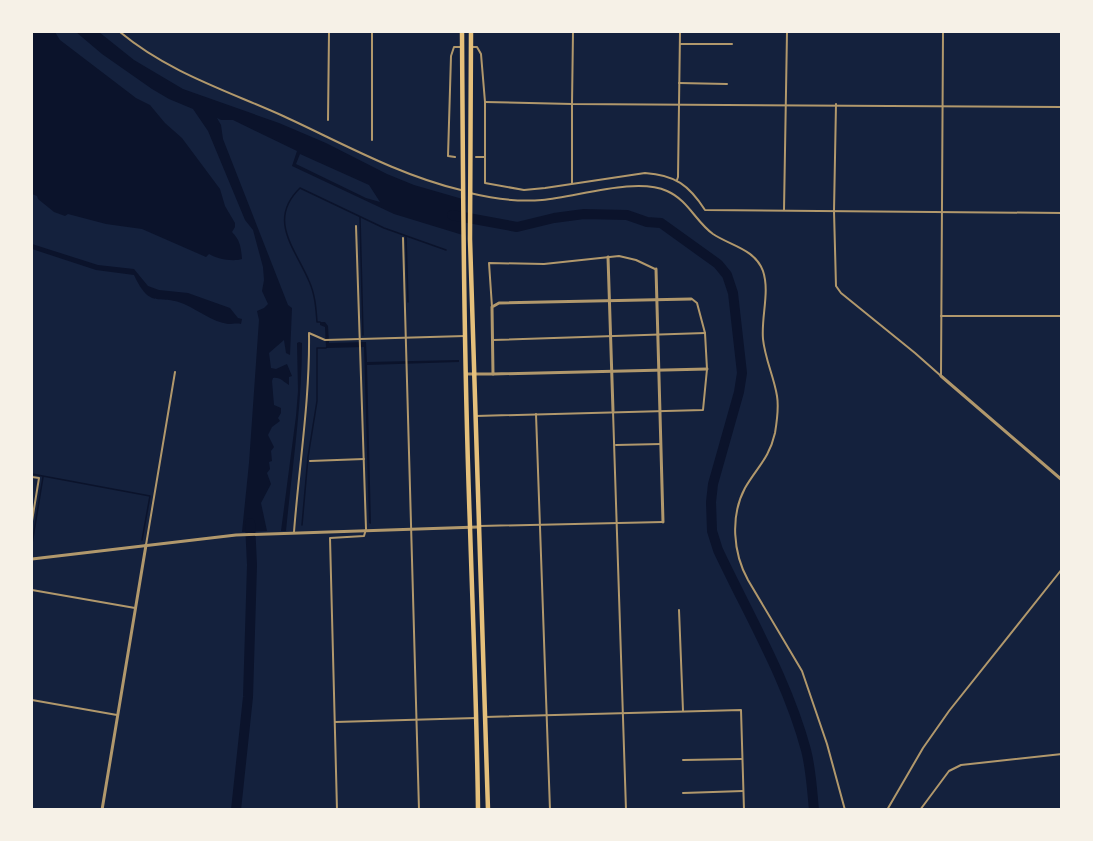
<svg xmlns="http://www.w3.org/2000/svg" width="1093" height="841" font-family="Ubuntu,sans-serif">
<rect width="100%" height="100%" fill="#14213d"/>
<g fill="#0b132b" fill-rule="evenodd">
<path d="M32 32H55L60 40 136 98 150 105 165 123 182 138 220 189 225 206 235 223V227L232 232C240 240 241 247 242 259 233 262 217 259 209 254L206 257 142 229 106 224 68 214 65 216 54 212 38 199 37 196 32 194Z"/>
<path d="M76 32H99L134 60 183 89 279 123 326 143 387 174 414 185 466 200V236L394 214 292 166 297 151 233 120H221L217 118 221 125 223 139 288 305 292 308 290 355 286 353 284 340 269 353 271 368 276 369 287 364 292 376 289 377V385C283 382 281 377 273 378L272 381 274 405 281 408V413L278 418 280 421 272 427 268 435 274 447 271 451 272 461 269 462 270 469 267 473 271 484 261 503 267 531 242 532 249 463 259 320 257 311 264 308 268 304 262 291 264 280 263 267 253 230 245 220 208 131 193 109 169 99 152 89 102 54ZM300 154 369 185 380 202 366 198 296 164Z"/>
<path d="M32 244 98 265 134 269 148 286 159 290 188 293 230 308 238 318 242 319 241 324C237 323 233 324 228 324 213 322 198 310 184 304 158 293 151 311 134 275L96 270 32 249Z"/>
<path d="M320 322H325L328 326 329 343 366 342 367 362 459 360V362L367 365 371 524 369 523 364 347 326 348 325 327 320 325Z"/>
<path d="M299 342 302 343C302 406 292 468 286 531H281L296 416 298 391 297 343Z"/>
</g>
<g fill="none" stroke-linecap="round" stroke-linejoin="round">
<g stroke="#0b132b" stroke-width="1.5">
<path d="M360 217 363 335"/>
<path d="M406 237 408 302"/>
<path d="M320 322H317C316 308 315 294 309 281 295 248 267 220 300 188L384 228 446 250"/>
<path d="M32 474 150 496 142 540"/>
<path d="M302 525 308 457 317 401V348H326"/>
<path d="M32 544 43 477"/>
</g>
<g stroke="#0b132b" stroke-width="10">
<path d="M452 215 517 227 554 218 584 214 627 215 647 222 661 223 718 264 727 275 733 293 742 373 739 392 713 484 711 502 712 531 718 550C749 616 787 679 806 750 811 769 812 790 814 810"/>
<path d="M236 810 248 697 252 565 250 523"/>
</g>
<g stroke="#b1986c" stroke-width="2">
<path d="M120 32C168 72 225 90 281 115 340 142 398 175 461 190"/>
<path d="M573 32 572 104 1062 107"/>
<path d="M680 44H732"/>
<path d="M471 47H477L481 54 485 102V183L524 190 545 188 645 173C675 175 689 185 705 210L1062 213"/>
<path d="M679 83 727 84"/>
<path d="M485 102 572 104V183"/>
<path d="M836 104 834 211 836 286 841 293 915 353 941 376"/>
<path d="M328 120 329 32"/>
<path d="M372 140V32"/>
<path d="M455 157 448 156 451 56 454 47H462"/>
<path d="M476 157H485"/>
<path d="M677 180 678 177 680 32"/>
<path d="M470 193C494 199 517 202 542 200 577 197 636 177 667 191 688 200 696 222 713 234 731 246 755 249 763 271 770 292 761 317 763 339 765 359 774 377 777 396 779 408 777 421 775 433 769 459 757 467 745 488 730 516 733 553 748 580L802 671 827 744 845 810"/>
<path d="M784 210 787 32"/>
<path d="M403 238 419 810"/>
<path d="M492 307 489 263 544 264 619 256 636 260 655 269"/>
<path d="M941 316H1062"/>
<path d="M493 340 705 333"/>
<path d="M941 376 943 32"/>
<path d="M613 411 626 810"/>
<path d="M536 414 550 810"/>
<path d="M476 416 703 410 707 369 705 333 697 303 692 299"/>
<path d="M616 445 661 444"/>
<path d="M310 461 364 459"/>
<path d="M32 477 39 478 32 521"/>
<path d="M480 526 663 522"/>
<path d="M294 532C299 466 310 399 309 333L325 340 465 336"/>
<path d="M146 545 175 372"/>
<path d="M32 590 135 608"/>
<path d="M679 610 683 711"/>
<path d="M32 700 117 715"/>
<path d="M485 717 741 710 744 810"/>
<path d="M335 722 476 718"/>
<path d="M683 760 742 759"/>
<path d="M683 793 743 791"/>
<path d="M337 810 330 538 364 536 366 529 356 226"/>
<path d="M887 810 923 748 949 711 1062 569"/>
<path d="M920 810 949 771 961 765 1062 754"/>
</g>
<g stroke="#b1986c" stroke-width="3">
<path d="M608 257 613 411"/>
<path d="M656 269 663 522"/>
<path d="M691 299 499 303 492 307 493 374 707 369"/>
<path d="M466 374H493"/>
<path d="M941 376 1062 480"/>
<path d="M32 559 236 535 478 527"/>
<path d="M102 810 146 545"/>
</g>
<g stroke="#e5c07b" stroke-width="4.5">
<path d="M462 32C463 197 464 362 470 527 473 622 477 715 478 810"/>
<path d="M471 32 470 239 488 810"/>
</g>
</g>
<rect width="1093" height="841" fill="none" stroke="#f6f1e7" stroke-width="66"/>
</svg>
